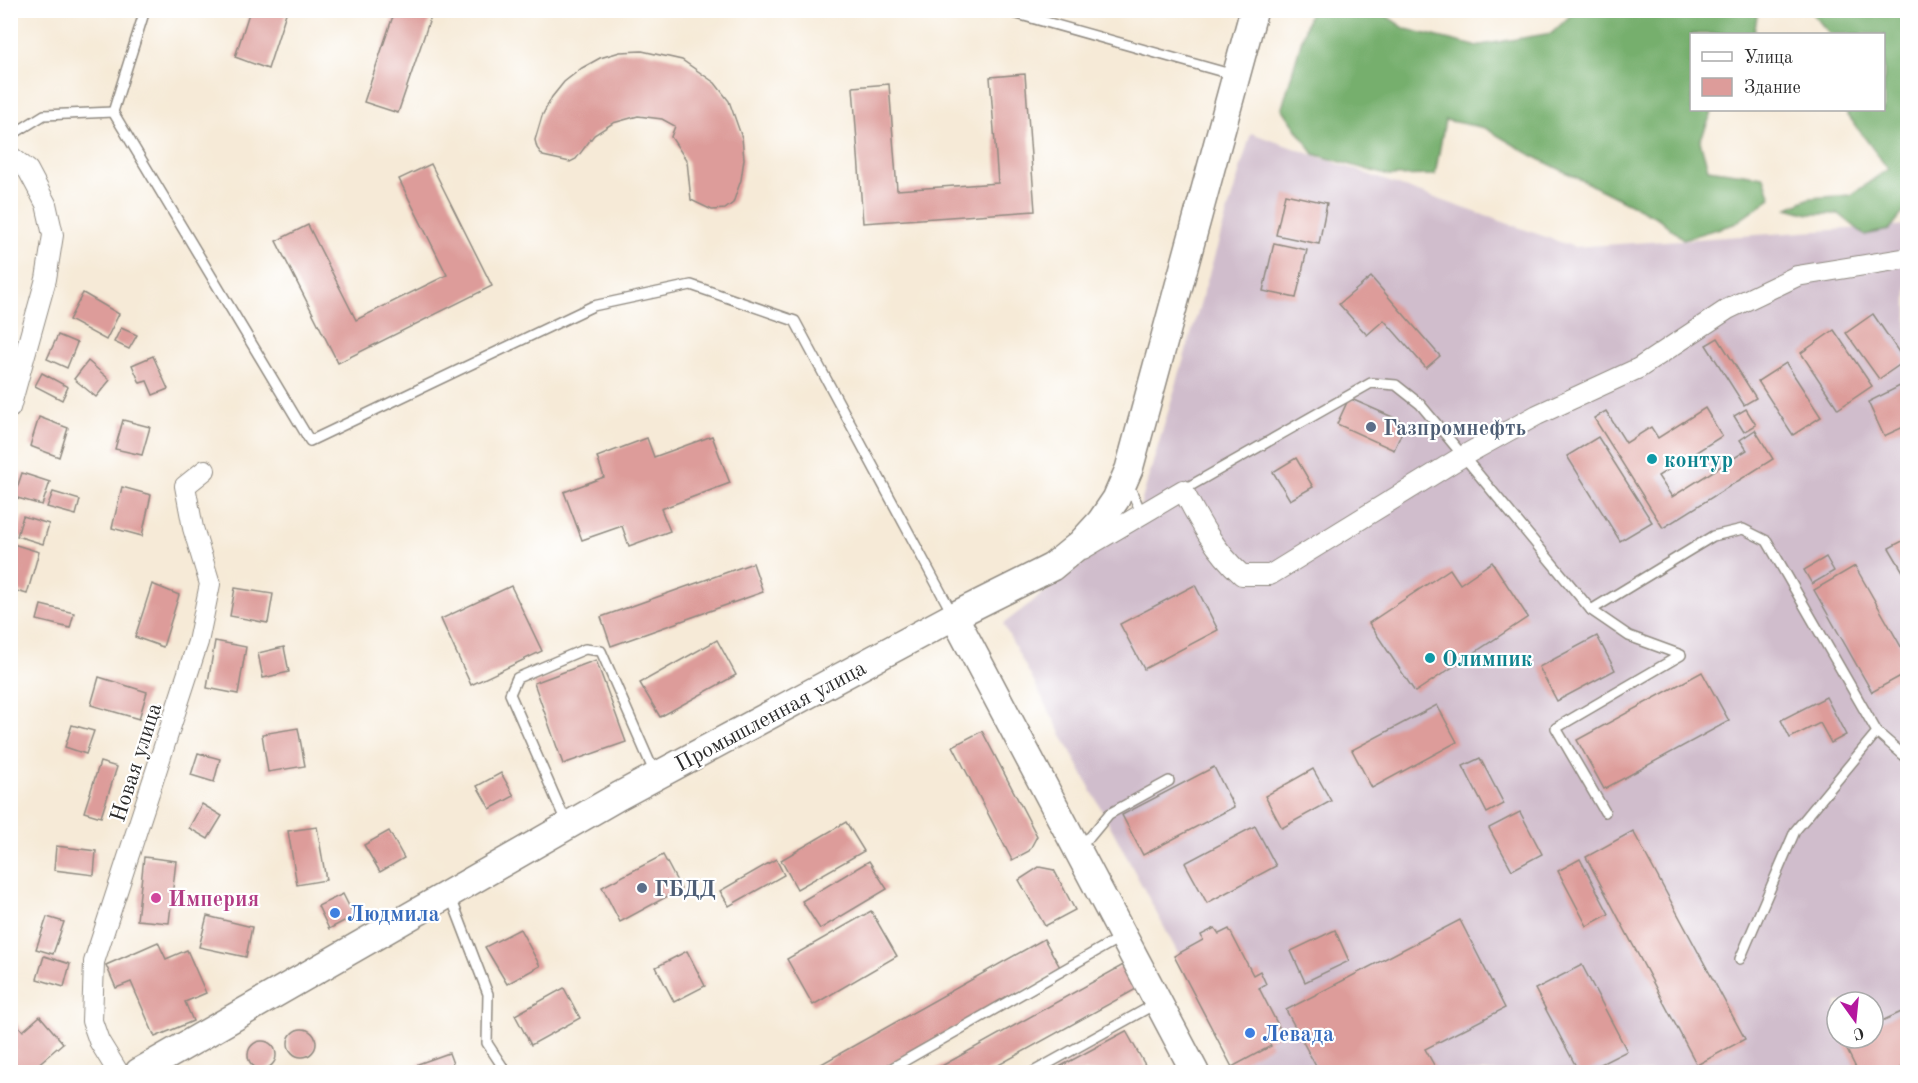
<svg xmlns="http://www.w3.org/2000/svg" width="1918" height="1083" font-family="'Old Standard TT',serif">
<rect width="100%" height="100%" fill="#fff"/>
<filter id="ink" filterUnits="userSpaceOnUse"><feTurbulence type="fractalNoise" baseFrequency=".0167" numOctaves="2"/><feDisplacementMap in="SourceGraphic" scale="12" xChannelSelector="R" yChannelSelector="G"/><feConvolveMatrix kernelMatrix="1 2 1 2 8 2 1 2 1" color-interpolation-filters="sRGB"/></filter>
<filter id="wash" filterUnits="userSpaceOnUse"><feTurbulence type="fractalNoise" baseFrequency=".008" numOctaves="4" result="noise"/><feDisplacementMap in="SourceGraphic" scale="24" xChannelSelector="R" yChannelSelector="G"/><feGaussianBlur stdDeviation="1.35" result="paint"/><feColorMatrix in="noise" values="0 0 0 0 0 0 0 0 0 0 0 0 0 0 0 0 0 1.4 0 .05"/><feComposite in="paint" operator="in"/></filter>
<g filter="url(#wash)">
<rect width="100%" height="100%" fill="#f6ead7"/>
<path fill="#d0bdcc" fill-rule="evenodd" d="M1251 133 1574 247 1907 225V1072H1241L1003 624 1135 523ZM1837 1002H1873V1038H1837Z"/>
<g fill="#76af6d" stroke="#506d4c" stroke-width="1.5">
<path d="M1310 11H1379L1406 29 1475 46 1552 33 1575 11H1758L1754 34H1692V110H1713L1700 141 1708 169 1764 177 1771 198 1734 224 1683 239 1658 218 1533 156 1485 128 1445 120 1435 175 1389 176 1314 154 1282 108Z"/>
<path d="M1810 11H1907V208L1889 230 1865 235 1839 214H1809L1788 208 1810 198 1851 195 1888 169 1844 110H1884V34H1830Z"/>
</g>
<g id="blocks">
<g fill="#dd9c9a">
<path d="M250 10H287L268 69 235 57Z"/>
<path d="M395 10H433L398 113 364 102Z"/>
<path d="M642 51 682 60 715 83 729 101 742 138 744 159 741 180 733 203 725 209 712 210 691 200 687 161 671 137 675 126 662 119 638 116 613 123 594 135 576 159 570 162 543 156 537 148 535 140 542 116 552 97 564 82 582 68 600 58 620 52Z"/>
<path d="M1025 74 1035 211 863 223 853 87 889 84 897 190 998 183 990 77Z"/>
<path d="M431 164 492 286 338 363 276 241 308 225 356 320 447 275 399 179Z"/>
<path d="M1285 194 1327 203 1319 244 1276 235Z"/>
<path d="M10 227 17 229 11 251H10Z"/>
<path d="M1274 243 1307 250 1296 298 1263 291Z"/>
<path d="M1371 277 1440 356 1426 368 1384 320 1367 335 1339 304Z"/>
<path d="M83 293 119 314 106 340 69 320Z"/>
<path d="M1873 314 1905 361 1879 379 1846 333Z"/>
<path d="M121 328 137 335 129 349 114 342Z"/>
<path d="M1834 330 1872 386 1838 409 1801 353Z"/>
<path d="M58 335 77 343 67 368 47 359Z"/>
<path d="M1718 338 1756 398 1744 405 1706 345Z"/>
<path d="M153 356 168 389 153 395 147 381 140 383 132 365Z"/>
<path d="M88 361 110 380 96 397 74 379Z"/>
<path d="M1786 363 1821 417 1793 435 1758 381Z"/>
<path d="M42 373 68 387 62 400 35 386Z"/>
<path d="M1908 382V425L1884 436 1868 402Z"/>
<path d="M1349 398 1406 423 1394 450 1337 424Z"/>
<path d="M1705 408 1722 436 1658 476 1672 497 1747 450 1740 440 1755 430 1773 459 1663 528 1594 418 1606 411 1626 443 1651 427 1658 438Z"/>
<path d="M1746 409 1756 425 1744 432 1734 416Z"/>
<path d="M39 417 68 428 59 457 30 446Z"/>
<path d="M123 420 150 427 142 455 115 449Z"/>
<path d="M712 436 730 483 661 509 670 531 629 546 622 526 582 540 564 492 604 477 597 457 647 438 654 457Z"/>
<path d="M1598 437 1652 522 1620 541 1567 456Z"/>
<path d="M1296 458 1313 487 1290 500 1273 472Z"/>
<path d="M22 473 50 482 42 505 14 497Z"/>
<path d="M122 487 151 495 142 536 112 528Z"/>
<path d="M53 492 80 500 76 515 47 507Z"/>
<path d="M23 516 49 524 43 544 17 536Z"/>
<path d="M1908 538V580L1889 548Z"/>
<path d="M13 544 39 552 27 594 10 589V554Z"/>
<path d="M1826 557 1834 571 1812 584 1804 570Z"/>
<path d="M1492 562 1528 617 1415 692 1369 623 1450 569 1460 584Z"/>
<path d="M753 563 763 592 611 646 601 617Z"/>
<path d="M1855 566 1908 659V672L1872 692 1814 590Z"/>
<path d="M152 584 179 595 163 647 135 637Z"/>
<path d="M1195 585 1218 630 1144 669 1120 624Z"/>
<path d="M511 586 542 651 471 685 441 619Z"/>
<path d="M235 588 273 594 268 623 230 616Z"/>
<path d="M41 605 74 613 70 628 37 620Z"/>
<path d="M10 636 17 639 11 659H10Z"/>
<path d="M1597 636 1615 670 1557 701 1539 667Z"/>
<path d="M717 640 736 675 660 717 640 683Z"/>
<path d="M215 641 246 647 238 694 207 688Z"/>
<path d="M284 647 289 672 263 678 258 653Z"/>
<path d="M596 660 626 742 563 764 534 683Z"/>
<path d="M1702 672 1729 721 1604 789 1577 740Z"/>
<path d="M99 677 147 692 139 719 91 705Z"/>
<path d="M1826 697 1846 735 1831 743 1820 723 1790 738 1781 720Z"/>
<path d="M1437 705 1457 742 1372 788 1352 750Z"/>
<path d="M72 725 94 731 86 754 65 747Z"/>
<path d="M298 728 305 766 268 772 262 734Z"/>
<path d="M982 731 1037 836 1029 851 1012 860 953 746Z"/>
<path d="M198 753 220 759 214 782 191 775Z"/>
<path d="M1480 758 1504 804 1487 813 1463 766Z"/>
<path d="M100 762 117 767 101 817 84 812Z"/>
<path d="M1214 767 1234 807 1143 855 1122 815Z"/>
<path d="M1313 769 1331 801 1282 828 1265 796Z"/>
<path d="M501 773 514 796 490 809 477 786Z"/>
<path d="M202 804 222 816 208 839 189 828Z"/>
<path d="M1520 812 1542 854 1512 870 1489 828Z"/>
<path d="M846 822 864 851 797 889 781 860Z"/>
<path d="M1255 826 1276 866 1207 903 1185 863Z"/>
<path d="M317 827 326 880 297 885 288 831Z"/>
<path d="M389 831 404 858 380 872 364 845Z"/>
<path d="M1633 831 1745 1039 1697 1065 1586 857Z"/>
<path d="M56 846 96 851 94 875 54 870Z"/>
<path d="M663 855 681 889 620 922 602 887Z"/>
<path d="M144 857 176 861 169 923 137 920Z"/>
<path d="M776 859 784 875 729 906 720 891Z"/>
<path d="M1580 859 1609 914 1587 926 1558 871Z"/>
<path d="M869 861 887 889 820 929 802 901Z"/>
<path d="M1039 867 1054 870 1075 910 1045 926 1019 880Z"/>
<path d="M343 894 354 916 329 929 318 906Z"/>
<path d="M871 911 897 956 813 1005 787 959Z"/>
<path d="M207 916 252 927 246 957 199 947Z"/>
<path d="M47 917 64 922 53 954 36 949Z"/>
<path d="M1460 920 1505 1008 1425 1049 1438 1072H1319L1286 1010Z"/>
<path d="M1215 928 1219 934 1229 929 1253 975 1260 971 1266 984 1259 988 1282 1033 1268 1040 1271 1046 1232 1067 1174 956 1203 940 1201 935Z"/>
<path d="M520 929 540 966 507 984 485 947Z"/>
<path d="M1335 930 1349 961 1305 982 1291 951Z"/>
<path d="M1044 939 1061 969 877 1072H807Z"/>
<path d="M158 942 166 959 187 950 206 993 185 1002 193 1021 155 1037 131 982 116 988 106 965Z"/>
<path d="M687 951 705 986 674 1002 656 967Z"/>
<path d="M44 956 70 964 64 987 37 979Z"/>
<path d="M1125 964 1138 988 986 1072H931Z"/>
<path d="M1582 965 1627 1051 1585 1072H1579L1535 989Z"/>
<path d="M564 988 580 1018 531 1045 515 1015Z"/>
<path d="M1908 1009V1065L1892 1072H1858L1842 1040 1873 1038V1025Z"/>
<path d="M40 1016 63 1043 29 1072H10V1027L15 1022 23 1031Z"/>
<circle cx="302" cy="1043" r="14"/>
<path d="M1126 1031 1149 1072H1050Z"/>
<circle cx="262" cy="1055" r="14"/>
<path d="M449 1053 456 1072H421L418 1064Z"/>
</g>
</g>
</g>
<g filter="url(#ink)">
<use href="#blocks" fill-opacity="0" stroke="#908a81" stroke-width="1.5"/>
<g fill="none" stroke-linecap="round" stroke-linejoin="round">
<defs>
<g id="lane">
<path d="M145 10 113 112 310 441 593 306 691 285 795 321 952 613"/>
<path d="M1003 10 1234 75"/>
<path d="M10 136 44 115 113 112"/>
<path d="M1129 486 1142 514"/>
<path d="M1183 490 1371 383 1396 385 1420 404 1591 610 1713 536 1743 529 1767 541 1877 732 1795 831 1740 959"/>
<path d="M1591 610 1629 636 1681 655 1556 728 1605 812"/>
<path d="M1877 732 1908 759"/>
<path d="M566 822 510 694 517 678 585 649 601 651 655 774"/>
<path d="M1076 845 1090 837 1109 814 1169 781"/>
<path d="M450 895 488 994 487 1043 506 1072"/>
<path d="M885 1072 1121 937"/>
<path d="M1033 1072 1157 1003"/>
</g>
<g id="street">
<path d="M10 156 28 170 46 204 53 235 46 279 10 408"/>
<path d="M1083 549 1183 490C1199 521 1215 551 1242 575H1270L1463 456 1537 415 1639 368 1728 309 1797 276 1908 258"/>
<path d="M118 1072 99 1041 92 1021 94 962 198 642 210 584 193 528 185 486 205 470"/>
</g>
<g id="secondary">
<path d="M954 616 1195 1072"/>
<path d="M139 1072 619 796 954 616 1052 567 1080 544 1101 521 1116 499 1129 469 1254 10"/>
</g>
</defs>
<use href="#lane" stroke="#908a81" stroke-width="12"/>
<use href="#street" stroke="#908a81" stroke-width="22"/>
<use href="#secondary" stroke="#908a81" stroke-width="30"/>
<use href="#lane" stroke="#fff" stroke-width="9"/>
<use href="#street" stroke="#fff" stroke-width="20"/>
<use href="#secondary" stroke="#fff" stroke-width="27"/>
</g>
</g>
<g fill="#5c6f8a" stroke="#fff" stroke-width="2">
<circle cx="1371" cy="427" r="6"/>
<circle cx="642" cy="888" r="6"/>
</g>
<g fill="#0f9aa8" stroke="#fff" stroke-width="2">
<circle cx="1652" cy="459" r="6"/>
<circle cx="1430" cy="658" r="6"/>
</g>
<circle fill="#d1479c" stroke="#fff" stroke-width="2" cx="156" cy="898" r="6"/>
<g fill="#3f7fe0" stroke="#fff" stroke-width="2">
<circle cx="335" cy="913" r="6"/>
<circle cx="1250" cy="1033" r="6"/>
</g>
<g text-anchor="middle" stroke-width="4.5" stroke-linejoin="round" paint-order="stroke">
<g font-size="22" font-weight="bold" fill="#4e5e75" stroke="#fff" text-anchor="start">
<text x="1383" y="435">Газпромнефть</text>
<text x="654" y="896">ГБДД</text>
</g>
<g font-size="22" font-weight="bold" fill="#0d838f" stroke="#fff" text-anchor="start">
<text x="1664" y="467">контур</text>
<text x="1442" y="666">Олимпик</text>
</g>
<g font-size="22" fill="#2b2b2b" stroke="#fff">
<text transform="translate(770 715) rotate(-28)" y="8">Промышленная улица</text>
<text transform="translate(135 762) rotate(-72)" y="8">Новая улица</text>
</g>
<g font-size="22" font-weight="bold" fill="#b23c85" stroke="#fff" text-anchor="start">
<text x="168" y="906">Империя</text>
</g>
<g font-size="22" font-weight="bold" fill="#366cbe" stroke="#fff" text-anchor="start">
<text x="347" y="921">Людмила</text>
<text x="1262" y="1041">Левада</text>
</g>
</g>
<rect width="1918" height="1083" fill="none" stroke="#fff" stroke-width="36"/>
<rect x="1690" y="33" width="195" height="78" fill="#ffffff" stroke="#aaaaaa" stroke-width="1.5"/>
<rect x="1702" y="52" width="30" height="9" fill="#ffffff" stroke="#aaaaaa" stroke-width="1.5"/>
<text x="1744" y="63" font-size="18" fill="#2b2b2b">Улица</text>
<rect x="1702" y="78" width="30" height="18" fill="#dd9c9a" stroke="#aaaaaa" stroke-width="1.5"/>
<text x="1744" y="93" font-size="18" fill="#2b2b2b">Здание</text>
<g transform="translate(1855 1020) rotate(165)"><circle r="28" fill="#ffffff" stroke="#aaaaaa" stroke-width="1.5"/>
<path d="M0-4.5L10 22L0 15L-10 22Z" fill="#b5179e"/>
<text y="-9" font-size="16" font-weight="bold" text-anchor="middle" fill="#2b2b2b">С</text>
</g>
</svg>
